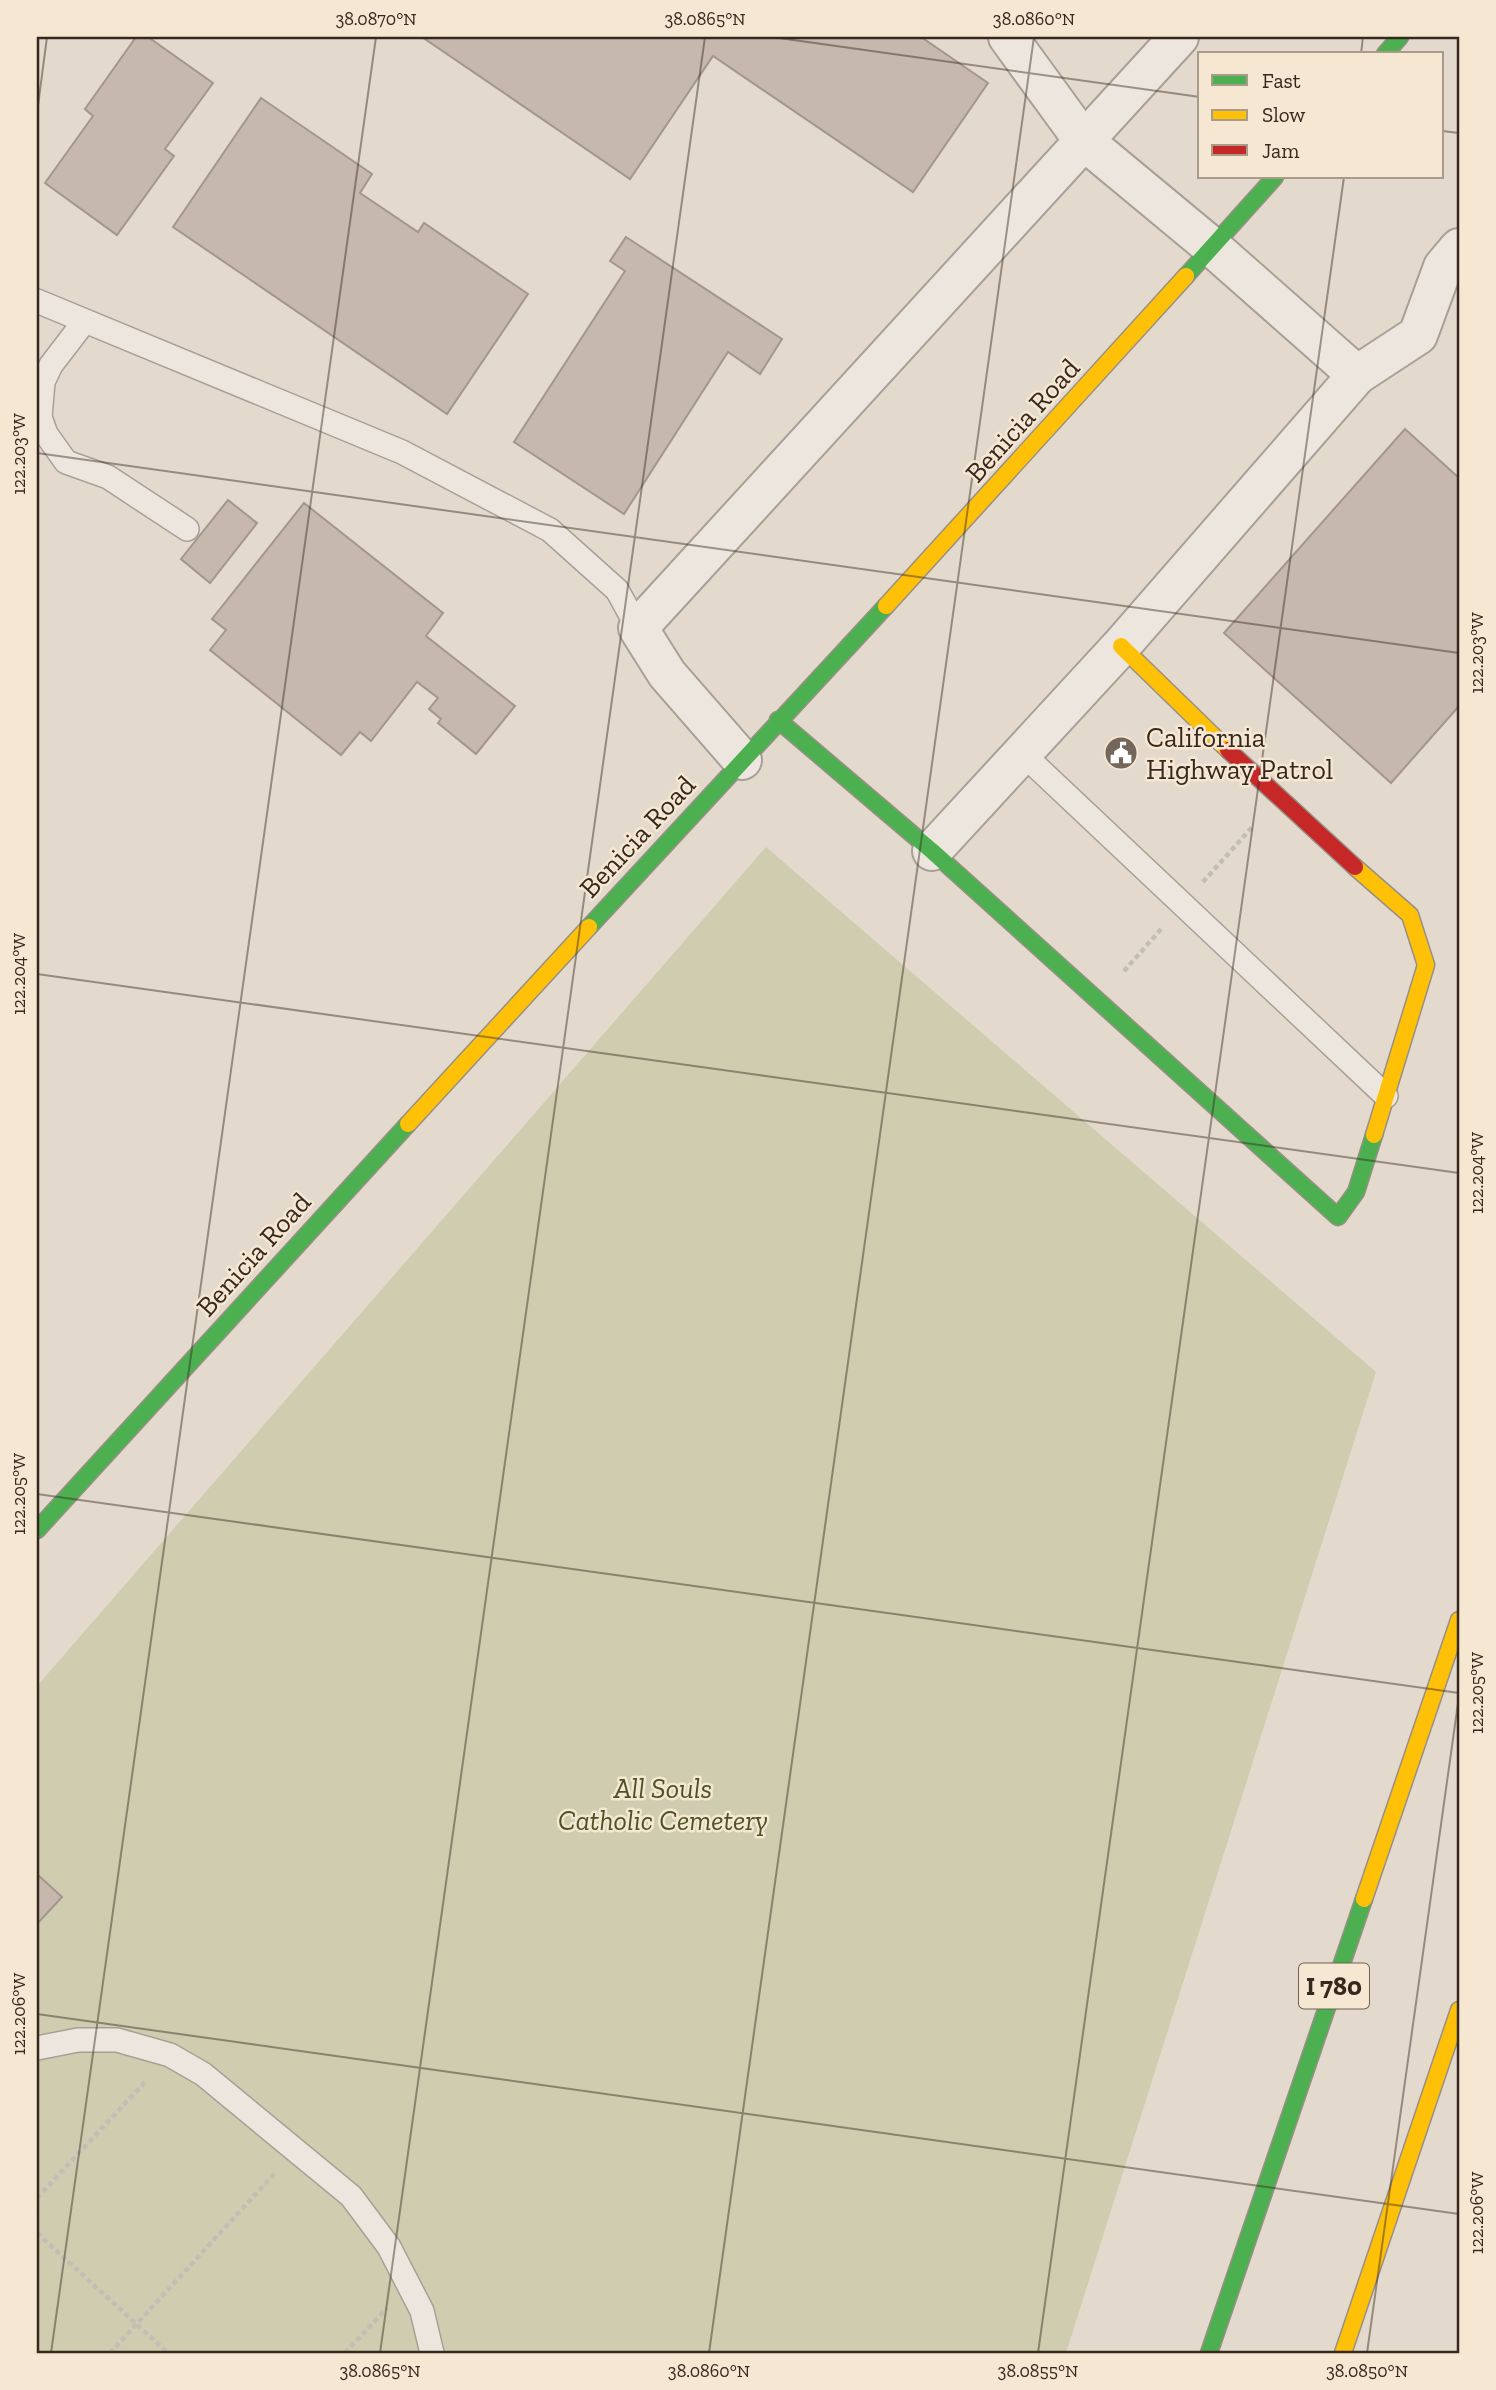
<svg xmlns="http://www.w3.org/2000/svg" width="1496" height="2390" font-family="'Zilla Slab',serif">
<rect width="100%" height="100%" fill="#e3dacd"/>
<path fill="#cfccaf" d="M766 847 1376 1372 1066 2353H37V1686Z"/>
<g fill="#c7b8ae" stroke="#a3968c" stroke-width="2">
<path d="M136 37H148L213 83 165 149 174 156 117 235 45 183 93 116 85 109Z"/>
<path d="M422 37H921L988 83 913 192 713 56 630 179Z"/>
<path d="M261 98 372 174 360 193 418 232 424 223 528 294 447 414 173 227Z"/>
<path d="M626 237 782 339 760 374 728 352 624 514 514 442 625 271 610 261Z"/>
<path d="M1405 429 1459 478V706L1391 783 1224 633Z"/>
<path d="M228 500 257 523 210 583 181 559Z"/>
<path d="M304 503 443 613 426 636 515 706 476 754 438 723 441 719 429 709 438 698 417 682 371 741 360 732 341 755 210 650 226 630 212 619Z"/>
<path d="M37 1874 62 1897 37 1924Z"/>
</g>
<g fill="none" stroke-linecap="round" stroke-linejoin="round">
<defs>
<g id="lane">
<path d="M37 301 402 452 550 530 617 590 638 628"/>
<path d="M84 322 51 365 43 382 40 417 46 434 66 462 108 477 187 529"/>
<path d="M1022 753 1386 1096"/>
<path d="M37 2048 78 2040H117L170 2055 203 2074 351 2196 389 2247 422 2311 432 2353"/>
</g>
<g id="street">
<path d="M1008 37 1083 140 1212 247 1357 375"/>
<path d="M742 760 667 674 638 628 1179 37"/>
<path d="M932 851 1121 646 1357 375 1418 335 1443 267 1459 248"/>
</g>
<g id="fast">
<path d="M1385 54 1400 37"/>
<path d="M1186 276 1275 177"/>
<path d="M778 720 932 851 1338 1217 1356 1192 1374 1135"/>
<path d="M589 927 886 606"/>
<path d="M37 1530 408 1124"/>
<path d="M1209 2353 1364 1899"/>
</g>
<g id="slow">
<path d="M886 606 1186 276"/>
<path d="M1121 646 1228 750"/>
<path d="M1355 867 1410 915 1426 965 1374 1135"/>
<path d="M408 1124 589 927"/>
<path d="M1364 1899 1459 1620"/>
<path d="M1343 2353 1459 2010"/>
</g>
<path id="jam" d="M1228 750 1355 867"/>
</defs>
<use href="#lane" stroke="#a8a096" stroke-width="26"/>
<use href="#street" stroke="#a8a096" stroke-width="42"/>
<use href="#fast" stroke="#988f86" stroke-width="19"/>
<use href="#slow" stroke="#988f86" stroke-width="19"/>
<use href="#jam" stroke="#988f86" stroke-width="19"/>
<g stroke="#c4bdb5" stroke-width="4.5" stroke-dasharray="5 3.5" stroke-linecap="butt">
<path d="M1203 882 1253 826"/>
<path d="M1124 971 1162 928"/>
<path d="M37 2198 146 2081"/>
<path d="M37 2212V2219"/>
<path d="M37 2233 168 2353"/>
<path d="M110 2353 275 2173"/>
<path d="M345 2353 387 2308"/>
</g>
<use href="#lane" stroke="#ece6de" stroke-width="23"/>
<use href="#street" stroke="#ece6de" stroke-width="38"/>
<use href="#fast" stroke="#4caf50" stroke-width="16"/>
<use href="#slow" stroke="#ffc107" stroke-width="16"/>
<use href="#jam" stroke="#c62828" stroke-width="16"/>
</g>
<path fill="none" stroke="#37281e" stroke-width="2" stroke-opacity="0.45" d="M772 37 1200 97M1361 54 1363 37M37 113 47 37M1442 131 1459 133M37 453 1459 653M37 974 1459 1173M37 1494 1459 1693M37 2014 1459 2214M51 2353 376 37M380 2353 705 37M709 2353 1034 37M1038 2353 1344 177M1367 2353 1459 1696"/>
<defs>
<symbol id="civic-disc" viewBox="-11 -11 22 22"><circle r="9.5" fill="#73665b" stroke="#f5e7d2"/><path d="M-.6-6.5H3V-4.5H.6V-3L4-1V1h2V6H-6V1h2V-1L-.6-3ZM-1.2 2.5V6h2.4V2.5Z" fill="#fff"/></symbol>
</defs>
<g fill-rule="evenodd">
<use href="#civic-disc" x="1102" y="734" width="38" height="38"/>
</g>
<g text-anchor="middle" stroke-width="5" stroke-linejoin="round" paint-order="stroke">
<rect fill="#f5e7d2" stroke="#706154" stroke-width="2" x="1299" y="1963.5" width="70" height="45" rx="5"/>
<g font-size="26" font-weight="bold" fill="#37281e">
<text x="1334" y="1995">I 780</text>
</g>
<g font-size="28" fill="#37281e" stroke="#f5e7d2">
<text transform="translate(1022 420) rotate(-48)" y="10">Benicia Road</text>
<text transform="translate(637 836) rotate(-47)" y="10">Benicia Road</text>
<text transform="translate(253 1254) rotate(-48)" y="10">Benicia Road</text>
</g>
<g font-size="28" fill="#37281e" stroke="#f5e7d2" text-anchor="start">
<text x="1146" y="747">California<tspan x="1146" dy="32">Highway Patrol</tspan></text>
</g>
<g font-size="28" font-style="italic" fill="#4c5325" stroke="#f5e7d2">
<text x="663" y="1798">All Souls<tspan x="663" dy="32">Catholic Cemetery</tspan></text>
</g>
</g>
<rect width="1496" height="2390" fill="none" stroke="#f5e7d2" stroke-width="77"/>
<rect x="1198" y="52" width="245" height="126" fill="#f5e7d2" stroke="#a99b8a" stroke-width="2"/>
<rect x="1212" y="75" width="35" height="10" fill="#4caf50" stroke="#a99b8a" stroke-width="2"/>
<text x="1262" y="88" font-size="21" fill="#37281e">Fast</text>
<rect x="1212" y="110" width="35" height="10" fill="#ffc107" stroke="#a99b8a" stroke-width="2"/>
<text x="1262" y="122" font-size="21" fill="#37281e">Slow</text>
<rect x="1212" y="145" width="35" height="10" fill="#c62828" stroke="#a99b8a" stroke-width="2"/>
<text x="1262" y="158" font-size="21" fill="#37281e">Jam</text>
<rect x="38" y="38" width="1420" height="2314" fill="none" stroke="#37281e" stroke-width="2.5"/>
<g font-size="18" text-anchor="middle" fill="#37281e">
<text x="376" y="25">38.0870°N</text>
<text x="705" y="25">38.0865°N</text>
<text x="1034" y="25">38.0860°N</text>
<text transform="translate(19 454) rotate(-90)" y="6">122.203°W</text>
<text transform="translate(1477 653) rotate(-90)" y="6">122.203°W</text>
<text transform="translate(19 974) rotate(-90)" y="6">122.204°W</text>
<text transform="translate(1477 1173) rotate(-90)" y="6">122.204°W</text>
<text transform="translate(19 1494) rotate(-90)" y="6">122.205°W</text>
<text transform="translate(1477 1693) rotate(-90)" y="6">122.205°W</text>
<text transform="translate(19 2014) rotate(-90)" y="6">122.206°W</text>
<text transform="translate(1477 2213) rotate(-90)" y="6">122.206°W</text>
<text x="380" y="2377">38.0865°N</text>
<text x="709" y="2377">38.0860°N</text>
<text x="1038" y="2377">38.0855°N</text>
<text x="1367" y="2377">38.0850°N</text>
</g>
</svg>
